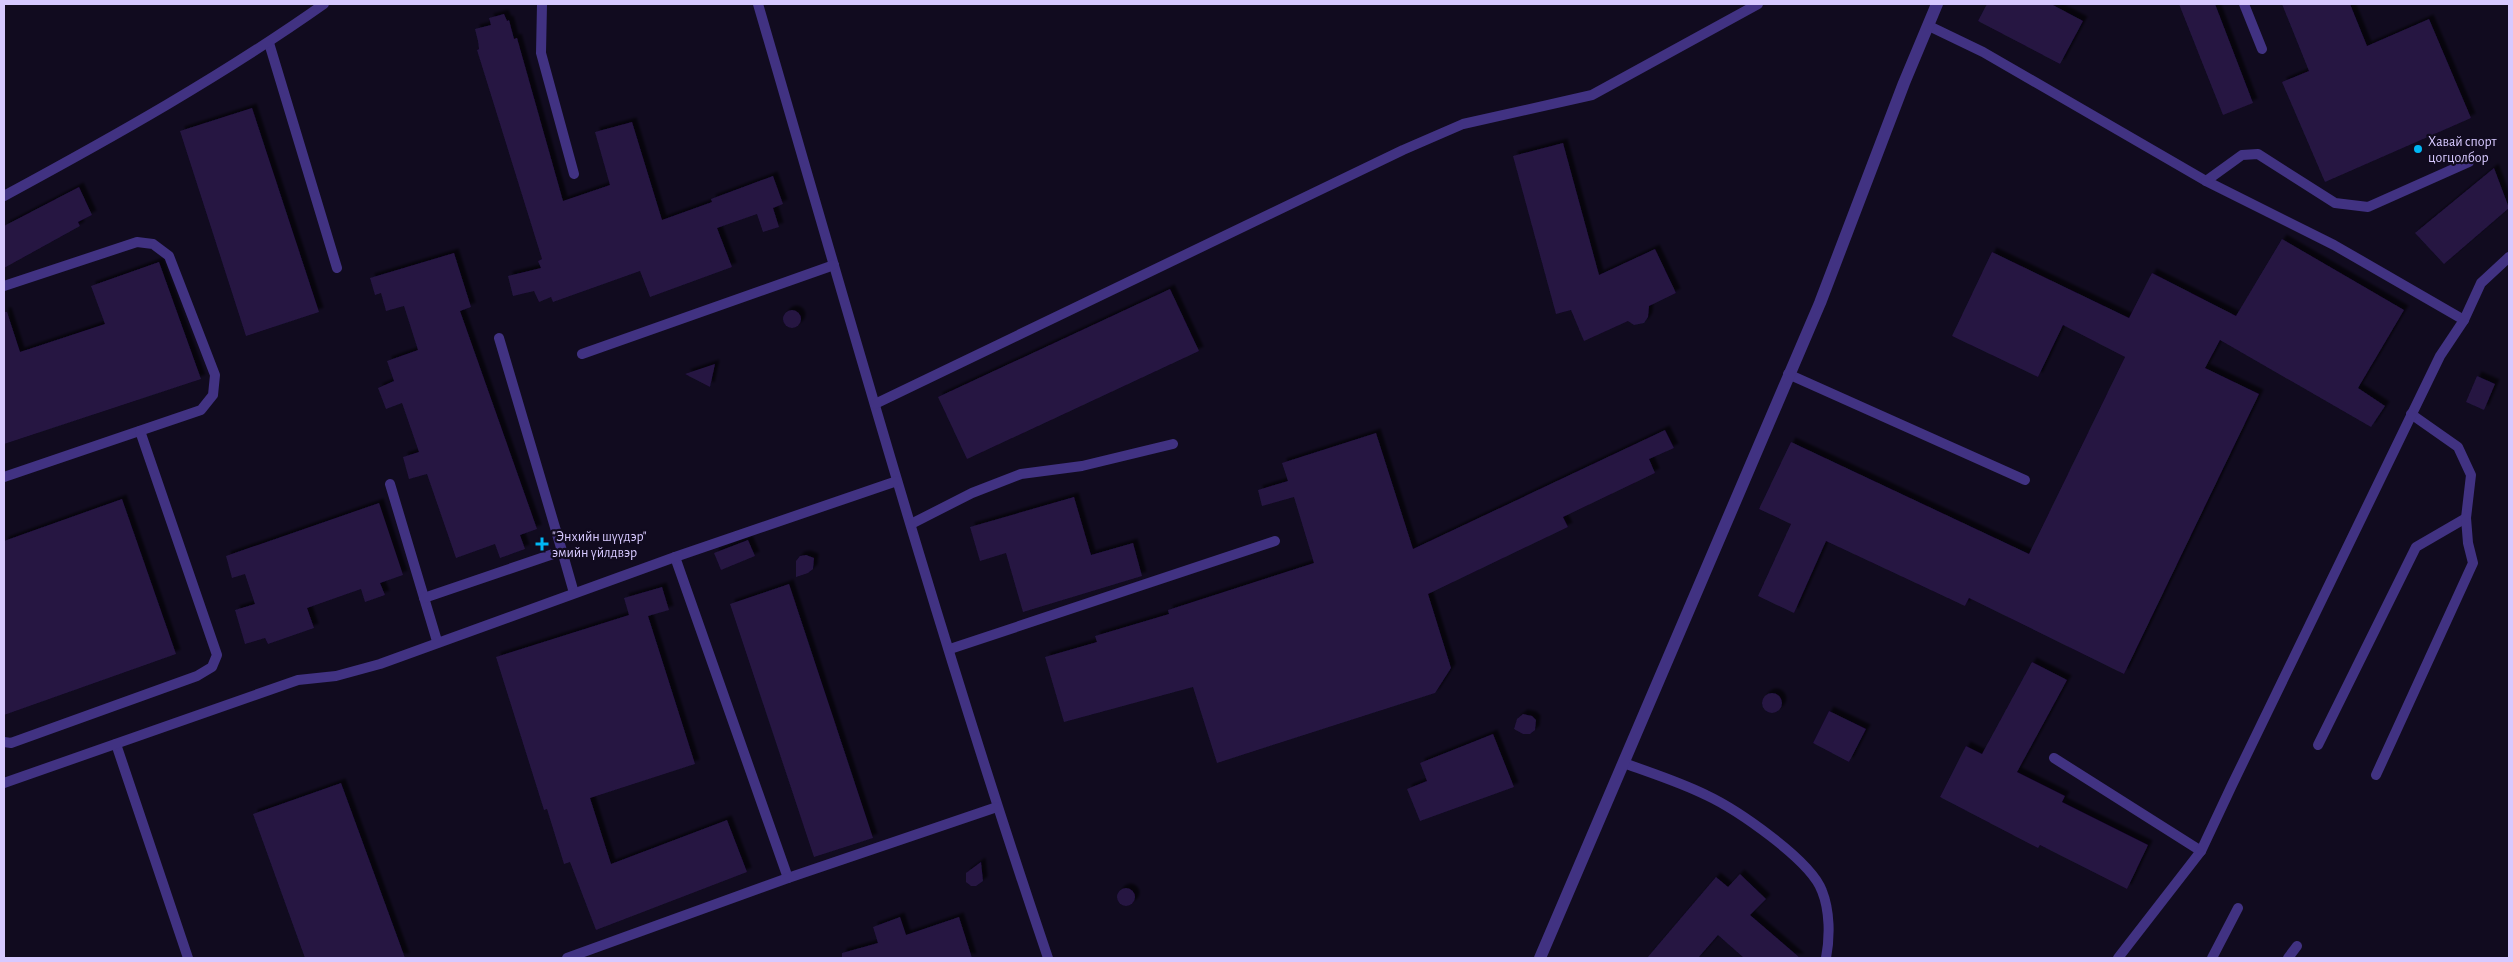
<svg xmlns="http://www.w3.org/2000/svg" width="2513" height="962" font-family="'Alegreya Sans',sans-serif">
<defs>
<filter id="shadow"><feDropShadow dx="4.5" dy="-4.5" stdDeviation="1" flood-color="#0009"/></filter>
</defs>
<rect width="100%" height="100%" fill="#110b1f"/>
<g fill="#251542" filter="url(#shadow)">
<path d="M1987 4H2051L2083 21 2060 64 1978 21Z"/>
<path d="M2179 4H2215L2253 103 2223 115Z"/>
<path d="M2282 4H2350L2367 46 2429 19 2471 118 2325 182 2282 82 2309 71Z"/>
<path d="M504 14 507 21 509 20 514 39 517 38 563 201 610 185 595 132 632 122 662 220 712 202 711 199 773 176 783 204 773 208 779 227 763 232 757 214 717 228 732 267 650 297 640 271 553 302 551 297 539 302 534 291 513 296 508 276 541 268 538 261 542 259 477 50 479 49 478 41 475 29 491 25 489 18Z"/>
<path d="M252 108 319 312 246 336 180 131Z"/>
<path d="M1563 143 1599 275 1655 249 1676 293 1649 306 1648 317 1644 323 1634 325 1628 321 1584 341 1571 310 1556 314 1513 156Z"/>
<path d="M2494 168 2509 208 2444 264 2415 233Z"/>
<path d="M79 187 92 215 78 222 80 226 4 268V226Z"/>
<path d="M2282 239 2404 310 2358 388 2385 406 2371 427 2220 340 2205 368 2259 394 2124 674 1969 598 1965 606 1826 541 1794 613 1758 596 1791 524 1759 509 1791 442 2029 554 2125 357 2063 325 2038 377 1952 336 1992 252 2129 318 2152 273 2236 316Z"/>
<path d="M454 253 471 307 460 311 537 529 520 535 525 549 500 558 495 544 456 558 427 474 409 479 403 457 419 452 402 403 386 409 378 388 394 381 387 361 418 350 404 306 386 311 381 293 375 295 370 278Z"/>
<path d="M159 262 201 379 4 444V312H7L20 352 105 324 91 286Z"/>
<path d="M1170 289 1199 351 967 459 938 397Z"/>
<circle cx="792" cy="319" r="9"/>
<path d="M715 364 710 387 685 374Z"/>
<path d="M2477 376 2495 384 2484 410 2466 402Z"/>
<path d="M1665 430 1674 448 1649 459 1655 473 1563 517 1568 527 1428 594 1451 668 1435 693 1217 763 1193 687 1064 722 1045 657 1097 642 1095 636 1169 614 1168 610 1314 563 1294 497 1262 506 1258 490 1288 481 1282 463 1376 433 1413 549Z"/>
<path d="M1074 497 1091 555 1133 543 1142 576 1023 612 1006 553 980 561 970 527Z"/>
<path d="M122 499 176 654 4 715V541Z"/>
<path d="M379 503 403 575 380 583 385 595 365 602 361 589 307 608 314 628 268 644 265 638 245 644 235 610 255 604 245 574 232 578 226 556Z"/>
<path d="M748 540 755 556 721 570 714 553Z"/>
<path d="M806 555 814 558 813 569 808 573 796 577V561L800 556Z"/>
<path d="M789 584 873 838 814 857 730 604Z"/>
<path d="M662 587 669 610 648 616 695 764 590 798 611 864 727 820 747 872 596 930 570 862 564 864 547 809 544 810 496 657 629 615 624 598Z"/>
<path d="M2032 662 2067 680 2017 772 2065 796 2062 802 2148 845 2127 889 2040 845 2038 848 1940 797 1966 746 1982 754Z"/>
<circle cx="1772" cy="703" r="10"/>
<path d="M1829 711 1866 729 1849 762 1813 743Z"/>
<path d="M1523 714 1532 716 1536 720 1535 730 1530 734H1523L1514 729 1517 719Z"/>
<path d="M1493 734 1514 787 1420 821 1407 789 1427 781 1420 763Z"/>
<path d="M341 783 405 958H305L253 814Z"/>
<path d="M981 862 983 881 976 886H971L966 882V873Z"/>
<path d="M1740 874 1766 899 1750 915 1800 958H1744L1718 935 1698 958H1647L1716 877 1728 887Z"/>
<circle cx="1126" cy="897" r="9"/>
<path d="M900 917 906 935 959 917 972 958H842V953L878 943 873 927Z"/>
</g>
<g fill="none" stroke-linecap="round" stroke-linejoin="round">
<g stroke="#413282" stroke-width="10">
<path d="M542 4 541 53 574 174"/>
<path d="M758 4C851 323 941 643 1048 958"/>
<path d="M2244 4 2262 49"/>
<path d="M1929 26 1983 52 2206 181 2334 245 2464 320"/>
<path d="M269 43 337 268"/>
<path d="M2206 181 2242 155 2258 154 2335 203 2368 207 2469 162"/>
<path d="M4 196C113 137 222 76 324 4"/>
<path d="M4 286 137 242 153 244 169 256 215 375 213 395 201 410 4 477"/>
<path d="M499 338 562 551"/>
<path d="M582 354 834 265"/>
<path d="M1788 374 2025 480"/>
<path d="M875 404 1403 150 1463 124 1592 95 1758 4"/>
<path d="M390 484 437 641"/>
<path d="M911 524 972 493 1021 474 1082 466 1173 444"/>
<path d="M675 557 788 878"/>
<path d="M424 598 562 551 574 593"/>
<path d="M950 649 1275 541"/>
<path d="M4 742 11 743 197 676 212 667 217 655 140 431"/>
<path d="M116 744 188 958"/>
<path d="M2318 745 2416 547 2466 518"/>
<path d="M2054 758 2201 851"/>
<path d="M1624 763C1651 773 1680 782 1706 795 1736 809 1811 860 1822 891 1830 911 1830 937 1826 958"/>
<path d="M2376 775 2473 563 2468 543 2466 518 2471 475 2458 447 2411 414"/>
<path d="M4 783 298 680 336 676 380 664 675 557 897 481"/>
<path d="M567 958 788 878 997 807"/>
<path d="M2118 958 2201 851 2232 785 2440 356 2464 320 2481 283 2509 257"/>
<path d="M2212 958 2238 908"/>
<path d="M2288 958 2297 946"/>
</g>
<path stroke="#413282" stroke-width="12" d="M1540 958 1820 303 1904 83 1937 4"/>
</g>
<g fill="#00b7f4" stroke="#110b1f" stroke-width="2">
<circle cx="2418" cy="149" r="5"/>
<path d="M539.5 536.5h5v5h5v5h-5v5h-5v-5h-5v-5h5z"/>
</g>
<g text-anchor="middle" stroke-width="4.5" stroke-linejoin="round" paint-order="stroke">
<g font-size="14" fill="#d7c9ff" stroke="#110b1f" text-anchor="start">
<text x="2428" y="146">Хавай спорт<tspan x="2428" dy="16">цогцолбор</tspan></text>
<text x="552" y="541">"Энхийн шүүдэр"<tspan x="552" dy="16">эмийн үйлдвэр</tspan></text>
</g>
</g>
<rect width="2513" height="962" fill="none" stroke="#d7c9ff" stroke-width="10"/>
</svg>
